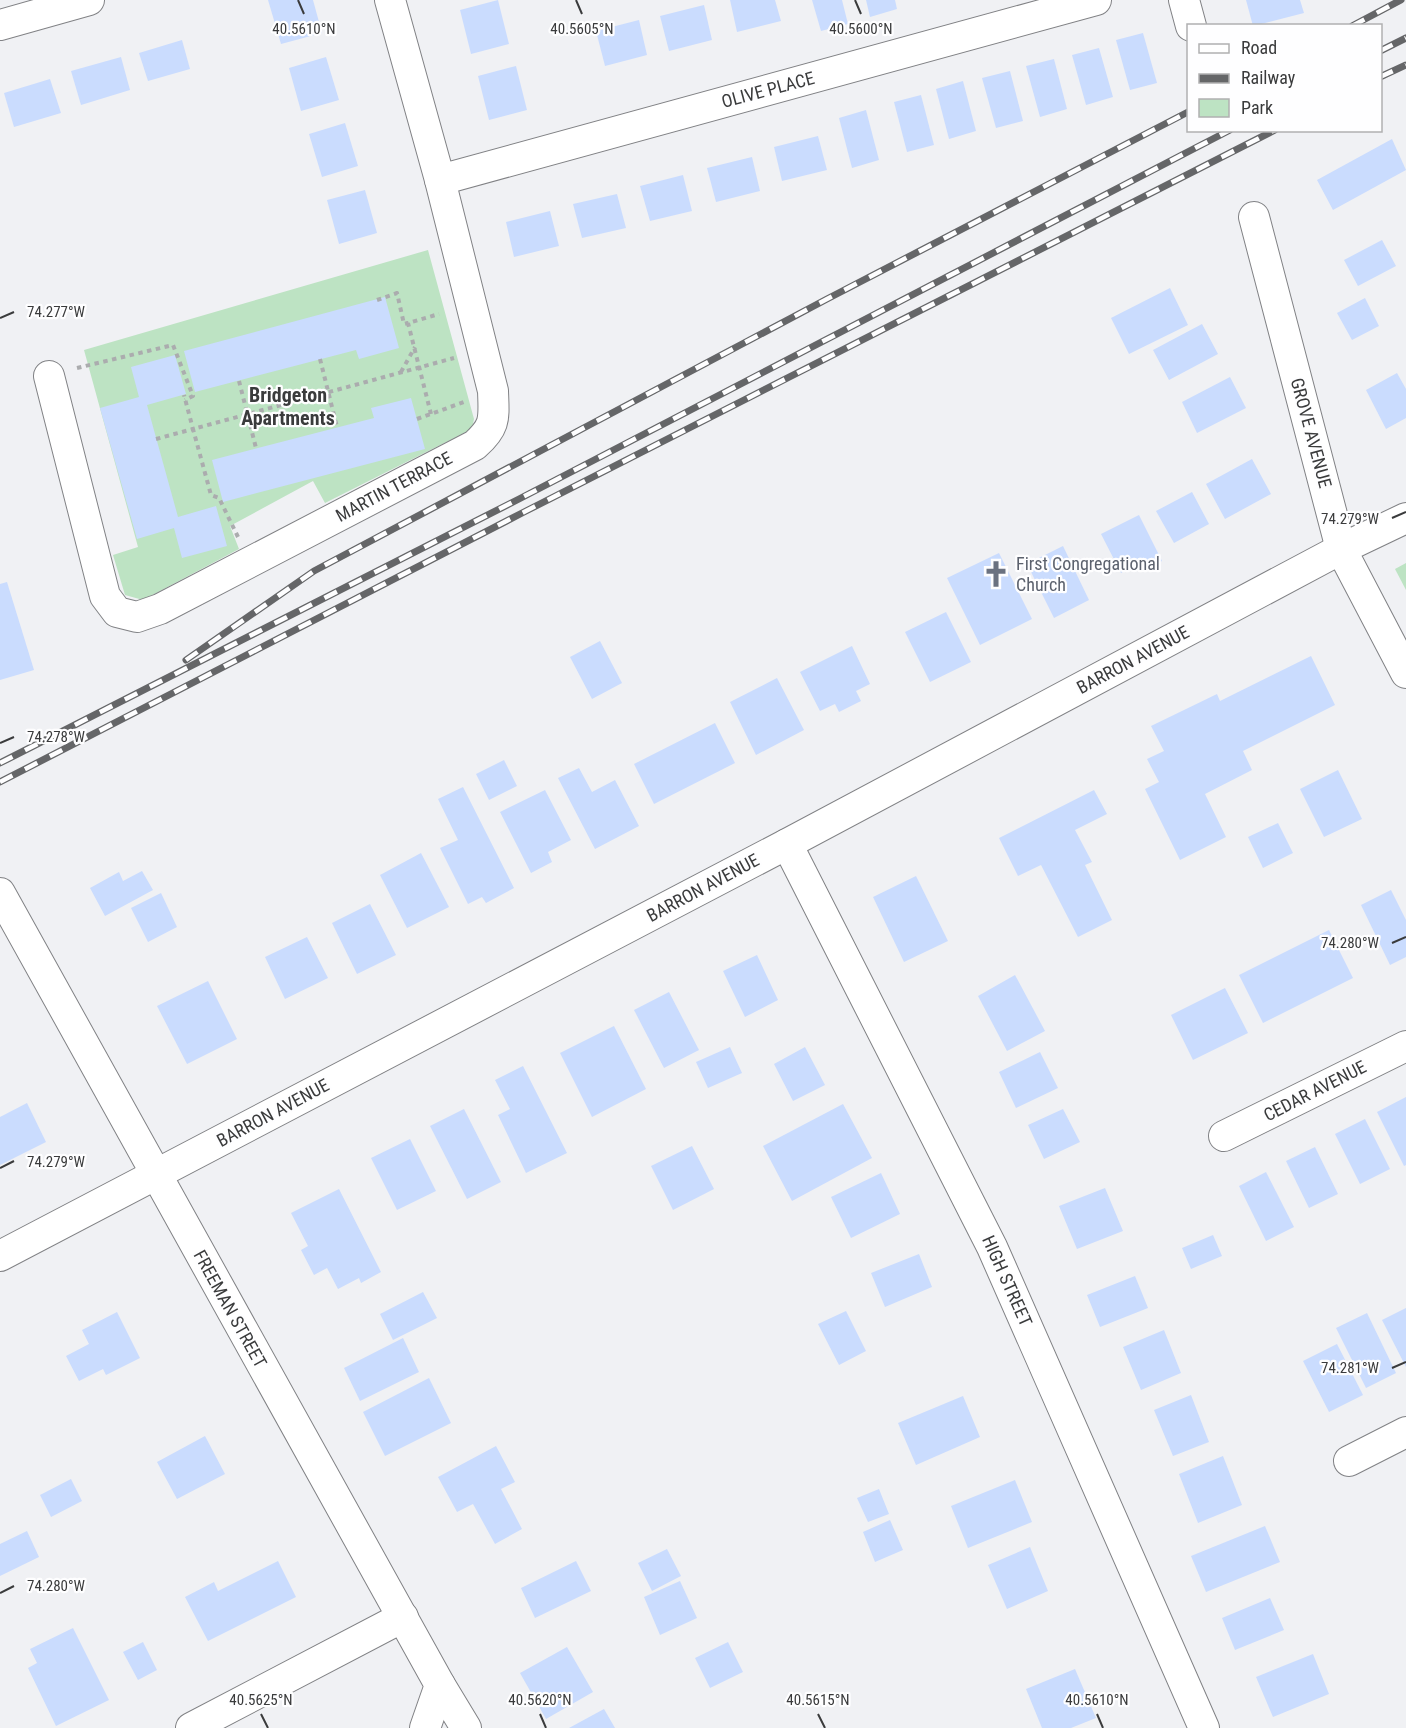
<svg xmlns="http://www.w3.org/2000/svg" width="1406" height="1728" font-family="'Roboto Condensed',sans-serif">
<rect width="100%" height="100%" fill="#f0f1f4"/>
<g fill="#bde3c3">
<path d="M428 250 474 419 472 429 325 503 313 481 230 526 239 549 143 600 125 595 113 555 138 547 84 350Z"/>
<path d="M1406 563V590L1395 569Z"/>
</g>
<g fill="#cadcfe">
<path d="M268 0H313L322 33 281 44Z"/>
<path d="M498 0 509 44 471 54 460 10Z"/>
<path d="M730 0H775L781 21 737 32Z"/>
<path d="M812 0H842L848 24 821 31Z"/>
<path d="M866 0H895L897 9 870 17Z"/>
<path d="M1246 0H1300L1304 13 1253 26Z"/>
<path d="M704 5 712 40 669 51 660 16Z"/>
<path d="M639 20 647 55 605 66 596 31Z"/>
<path d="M1143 33 1157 83 1130 90 1116 40Z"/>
<path d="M182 40 190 69 148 81 139 53Z"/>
<path d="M1099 48 1113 97 1086 105 1072 55Z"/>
<path d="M121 57 130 90 81 105 71 71Z"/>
<path d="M326 57 339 100 301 111 289 68Z"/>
<path d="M1054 59 1067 109 1040 117 1026 66Z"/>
<path d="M516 66 527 110 489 120 478 76Z"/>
<path d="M1010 71 1023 121 996 128 982 78Z"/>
<path d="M50 79 61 113 14 127 4 93Z"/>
<path d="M963 81 976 131 949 139 936 89Z"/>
<path d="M921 95 934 145 907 152 894 102Z"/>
<path d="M866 110 879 160 852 168 839 118Z"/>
<path d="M345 123 358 166 322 177 309 134Z"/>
<path d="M818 136 827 170 782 181 774 147Z"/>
<path d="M1392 139 1406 170 1333 210 1317 180Z"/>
<path d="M752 157 760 191 716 202 707 168Z"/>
<path d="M683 175 692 211 650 221 640 186Z"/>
<path d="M365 190 377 233 339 244 327 200Z"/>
<path d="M617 194 626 228 582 238 573 204Z"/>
<path d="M550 211 559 246 514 257 506 222Z"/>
<path d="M1382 240 1396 266 1358 286 1344 260Z"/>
<path d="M1170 288 1188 325 1129 354 1111 318Z"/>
<path d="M385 297 399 348 359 359 356 350 195 392 184 351Z"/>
<path d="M1365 298 1379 326 1352 340 1337 313Z"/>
<path d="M1202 324 1218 354 1169 380 1153 350Z"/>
<path d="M175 355 186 394 147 405 178 517 216 506 227 546 182 558 174 528 137 539 100 408 139 397 131 367Z"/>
<path d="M1397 373 1406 389V418L1386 429 1366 390Z"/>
<path d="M1230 377 1246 408 1197 433 1182 402Z"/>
<path d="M411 398 425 449 223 502 212 460 374 418 371 408Z"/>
<path d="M1252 459 1271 494 1225 519 1206 484Z"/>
<path d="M1192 492 1209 524 1174 543 1156 511Z"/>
<path d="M1139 515 1162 561 1141 571 1137 564 1121 573 1101 534Z"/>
<path d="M1063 546 1089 600 1054 618 1027 564Z"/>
<path d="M999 553 1032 619 980 645 947 578Z"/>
<path d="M7 582 34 670 0 680V584Z"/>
<path d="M946 612 971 662 930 682 905 632Z"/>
<path d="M600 641 622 683 592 699 570 657Z"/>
<path d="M852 646 870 684 856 691 861 701 839 712 835 704 820 711 800 672Z"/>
<path d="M1311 656 1335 705 1243 751 1252 770 1205 794 1226 837 1180 860 1145 789 1159 782 1147 759 1164 751 1151 726 1217 694 1220 701Z"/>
<path d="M777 678 804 730 756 755 730 702Z"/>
<path d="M715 723 735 763 654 804 634 764Z"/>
<path d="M504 760 517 786 489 800 476 774Z"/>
<path d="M579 768 592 792 615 780 639 826 595 849 558 778Z"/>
<path d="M1338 770 1362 819 1324 837 1300 789Z"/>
<path d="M463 787 514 888 486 903 482 897 468 904 440 848 458 840 438 799Z"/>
<path d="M545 790 571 840 548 852 552 862 531 873 500 812Z"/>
<path d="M1094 790 1107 814 1075 830 1092 862 1085 865 1112 920 1078 937 1041 865 1018 876 999 838Z"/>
<path d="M1278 823 1293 853 1263 868 1248 837Z"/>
<path d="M421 853 449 907 407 928 380 875Z"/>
<path d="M142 871 153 890 105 916 90 888 119 872 123 881Z"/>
<path d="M916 876 948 941 904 962 873 897Z"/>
<path d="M1391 890 1406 920V957L1390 965 1361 905Z"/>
<path d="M161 893 177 927 148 942 131 908Z"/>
<path d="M370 904 396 955 357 974 332 923Z"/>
<path d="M1329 930 1353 978 1263 1023 1239 975Z"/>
<path d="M307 937 328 978 285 999 265 957Z"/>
<path d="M757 955 778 1000 745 1017 723 971Z"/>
<path d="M1015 975 1045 1031 1007 1051 978 996Z"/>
<path d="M208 981 237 1039 187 1064 157 1006Z"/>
<path d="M1225 988 1248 1033 1193 1060 1171 1015Z"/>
<path d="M669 992 699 1050 664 1068 634 1010Z"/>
<path d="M614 1026 646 1089 592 1117 560 1053Z"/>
<path d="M730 1047 742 1073 708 1088 696 1062Z"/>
<path d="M805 1047 825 1085 793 1101 774 1064Z"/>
<path d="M1040 1052 1058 1088 1016 1108 999 1072Z"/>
<path d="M523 1066 567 1153 526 1173 498 1115 510 1109 495 1080Z"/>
<path d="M1406 1097V1165L1404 1166 1377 1112Z"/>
<path d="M27 1103 46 1142 0 1165V1117Z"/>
<path d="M843 1104 872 1158 792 1201 763 1146Z"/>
<path d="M464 1109 501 1182 467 1199 430 1126Z"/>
<path d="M1063 1109 1080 1142 1044 1159 1028 1125Z"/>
<path d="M1365 1119 1390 1169 1360 1184 1335 1134Z"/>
<path d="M410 1139 436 1191 397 1210 371 1158Z"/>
<path d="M692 1146 714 1189 673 1210 651 1166Z"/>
<path d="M1315 1147 1338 1194 1309 1208 1286 1161Z"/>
<path d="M1266 1172 1294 1227 1266 1241 1239 1186Z"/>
<path d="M881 1173 900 1214 851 1238 831 1197Z"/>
<path d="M1105 1188 1123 1231 1077 1249 1059 1206Z"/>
<path d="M339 1189 381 1272 361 1283 359 1278 338 1289 327 1268 314 1275 301 1250 308 1246 291 1213Z"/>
<path d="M1213 1235 1222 1256 1191 1269 1182 1248Z"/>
<path d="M919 1254 932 1287 885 1307 871 1273Z"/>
<path d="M1135 1276 1148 1308 1100 1327 1087 1295Z"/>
<path d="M423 1292 437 1318 393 1340 380 1314Z"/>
<path d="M1406 1308V1367L1382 1320Z"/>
<path d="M846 1311 866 1351 839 1365 818 1324Z"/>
<path d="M117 1312 140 1358 106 1375 103 1369 79 1381 66 1356 89 1344 82 1330Z"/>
<path d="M1367 1313 1396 1373 1366 1388 1336 1328Z"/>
<path d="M1164 1330 1181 1373 1141 1390 1123 1347Z"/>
<path d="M403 1338 419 1372 360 1401 344 1368Z"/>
<path d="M1337 1344 1363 1395 1329 1412 1303 1361Z"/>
<path d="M429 1378 451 1423 385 1456 363 1412Z"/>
<path d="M1191 1395 1209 1442 1173 1456 1154 1410Z"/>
<path d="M963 1396 980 1437 916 1465 898 1423Z"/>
<path d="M205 1436 225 1474 177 1499 157 1462Z"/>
<path d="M496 1446 515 1482 501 1489 522 1529 495 1544 473 1504 457 1512 438 1477Z"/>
<path d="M1223 1456 1242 1505 1198 1523 1179 1474Z"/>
<path d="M71 1479 82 1501 51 1517 40 1495Z"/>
<path d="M1015 1480 1032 1522 968 1548 951 1506Z"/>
<path d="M879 1489 889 1514 868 1522 857 1498Z"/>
<path d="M890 1520 903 1550 875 1562 863 1532Z"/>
<path d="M1265 1526 1280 1562 1206 1592 1191 1556Z"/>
<path d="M27 1531 39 1557 0 1576V1544Z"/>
<path d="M1030 1547 1048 1591 1007 1609 988 1565Z"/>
<path d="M667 1549 681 1576 652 1591 638 1563Z"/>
<path d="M278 1561 296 1597 208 1641 185 1597 214 1582 218 1591Z"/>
<path d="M576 1561 591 1591 535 1618 521 1588Z"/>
<path d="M680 1581 697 1618 660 1635 644 1597Z"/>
<path d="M1270 1598 1284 1630 1235 1650 1222 1618Z"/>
<path d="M73 1628 109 1700 56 1726 28 1668 37 1663 30 1649Z"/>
<path d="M143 1642 157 1670 138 1680 123 1652Z"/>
<path d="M728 1642 743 1672 710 1688 695 1658Z"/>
<path d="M567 1647 593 1692 546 1719 520 1673Z"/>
<path d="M1313 1654 1329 1694 1273 1717 1256 1677Z"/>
<path d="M1075 1669 1096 1718 1071 1728H1042L1026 1689Z"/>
<path d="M604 1709 615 1728H569Z"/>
</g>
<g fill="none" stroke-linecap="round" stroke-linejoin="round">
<defs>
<g id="street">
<path d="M1184 0 1191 26"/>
<path d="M0 25 89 0"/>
<path d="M440 180 1096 0"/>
<path d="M1254 217 1341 549 1406 673"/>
<path d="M49 376 105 596 117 612 137 617 160 609 475 445C496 426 494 419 493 391L440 180 390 0"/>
<path d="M787 844 992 1247 1204 1728"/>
<path d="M0 893 440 1685 425 1728"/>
<path d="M1224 1136 1406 1046"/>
<path d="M0 1256 787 844 1341 549 1406 518"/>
<path d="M1349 1461 1406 1432"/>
<path d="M440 1685 466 1728"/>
<path d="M191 1728 403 1617"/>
</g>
</defs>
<use href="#street" stroke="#818285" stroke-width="32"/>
<g stroke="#abacae" stroke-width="4" stroke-dasharray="4.5 4.5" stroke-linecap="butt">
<path d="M377 300 397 293 404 324 408 323"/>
<path d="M320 359 337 427"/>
<path d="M77 368 173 345 193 396 185 400"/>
<path d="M401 372 415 347"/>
<path d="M239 381 256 448"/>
<path d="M431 414 408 323 439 314"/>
<path d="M417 419 464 402"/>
<path d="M156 439 193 429 184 395"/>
<path d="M238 537 219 498 211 495 193 429 454 358"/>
</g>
<use href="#street" stroke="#fff" stroke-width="30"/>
<defs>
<g id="rail">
<path d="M1352 26 1401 0"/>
<path d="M1380 51 1406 38"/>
<path d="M1380 77 1406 65"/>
<path d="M186 660 314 571 827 299 1188 112"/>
<path d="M0 763 519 499 1230 130"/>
<path d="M0 782 524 512 1275 130"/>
</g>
</defs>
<use href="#rail" stroke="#656668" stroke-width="7"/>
<use href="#rail" stroke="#fefeff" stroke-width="4.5" stroke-dasharray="14" stroke-linecap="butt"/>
</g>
<path fill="none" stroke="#3a3b3c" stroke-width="2" d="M298 0 304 14M576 0 582 14M855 0 861 14M0 318 14 312M1392 518 1406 512M0 743 14 737M1392 943 1406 937M0 1168 14 1161M1392 1368 1406 1362M0 1593 14 1586M261 1714 268 1728M540 1714 546 1728M818 1714 825 1728M1097 1714 1103 1728"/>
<defs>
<symbol id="church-bare" viewBox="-9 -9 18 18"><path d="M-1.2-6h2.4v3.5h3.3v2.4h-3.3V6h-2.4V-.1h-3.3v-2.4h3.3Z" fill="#6b7280" stroke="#fefeff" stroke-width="2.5" paint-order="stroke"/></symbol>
</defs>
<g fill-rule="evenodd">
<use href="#church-bare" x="977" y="555" width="38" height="38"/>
</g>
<g text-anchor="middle" stroke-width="4.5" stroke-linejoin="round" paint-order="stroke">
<g font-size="18" fill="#3a3b3c" stroke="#fefeff">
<text transform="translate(768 90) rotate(-15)" y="6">OLIVE PLACE</text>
<text transform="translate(1311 433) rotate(75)" y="6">GROVE AVENUE</text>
<text transform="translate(394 487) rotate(-28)" y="6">MARTIN TERRACE</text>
<text transform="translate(1133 660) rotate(-28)" y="6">BARRON AVENUE</text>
<text transform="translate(703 888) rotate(-28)" y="6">BARRON AVENUE</text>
<text transform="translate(1315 1091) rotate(-27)" y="6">CEDAR AVENUE</text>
<text transform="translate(273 1113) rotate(-28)" y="6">BARRON AVENUE</text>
<text transform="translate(1007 1281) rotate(66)" y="6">HIGH STREET</text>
<text transform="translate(230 1309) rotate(61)" y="6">FREEMAN STREET</text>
</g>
<g font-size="18" fill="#5b616d" stroke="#fefeff" text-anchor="start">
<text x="1016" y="570">First Congregational<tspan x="1016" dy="21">Church</tspan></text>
</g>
<g font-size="20" font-weight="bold" fill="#3a3b3c" stroke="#fefeff">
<text x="288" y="402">Bridgeton<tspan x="288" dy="23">Apartments</tspan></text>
</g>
</g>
<g font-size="15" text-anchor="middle" fill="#3a3b3c" stroke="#fefeff" stroke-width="4.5" stroke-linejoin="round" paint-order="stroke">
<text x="861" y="34">40.5600°N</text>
<text x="304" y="34">40.5610°N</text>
<text x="582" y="34">40.5605°N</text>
<text x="56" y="317">74.277°W</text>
<text x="1350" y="524">74.279°W</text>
<text x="56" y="742">74.278°W</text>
<text x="1350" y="948">74.280°W</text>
<text x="56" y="1167">74.279°W</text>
<text x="1350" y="1373">74.281°W</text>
<text x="56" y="1591">74.280°W</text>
<text x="261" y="1705">40.5625°N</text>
<text x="540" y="1705">40.5620°N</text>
<text x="818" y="1705">40.5615°N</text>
<text x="1097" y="1705">40.5610°N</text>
</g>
<rect x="1187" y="24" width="195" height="108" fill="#fefeff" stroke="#b0b0b1" stroke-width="1.5"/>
<rect x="1199" y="44" width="30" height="9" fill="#ffffff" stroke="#b0b0b1" stroke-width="1.5"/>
<text x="1241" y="54" font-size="18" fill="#3a3b3c">Road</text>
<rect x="1199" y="74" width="30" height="9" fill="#656668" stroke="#b0b0b1" stroke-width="1.5"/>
<text x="1241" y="84" font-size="18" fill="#3a3b3c">Railway</text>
<rect x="1199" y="99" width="30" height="18" fill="#bde3c3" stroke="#b0b0b1" stroke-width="1.5"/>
<text x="1241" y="114" font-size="18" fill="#3a3b3c">Park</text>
</svg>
